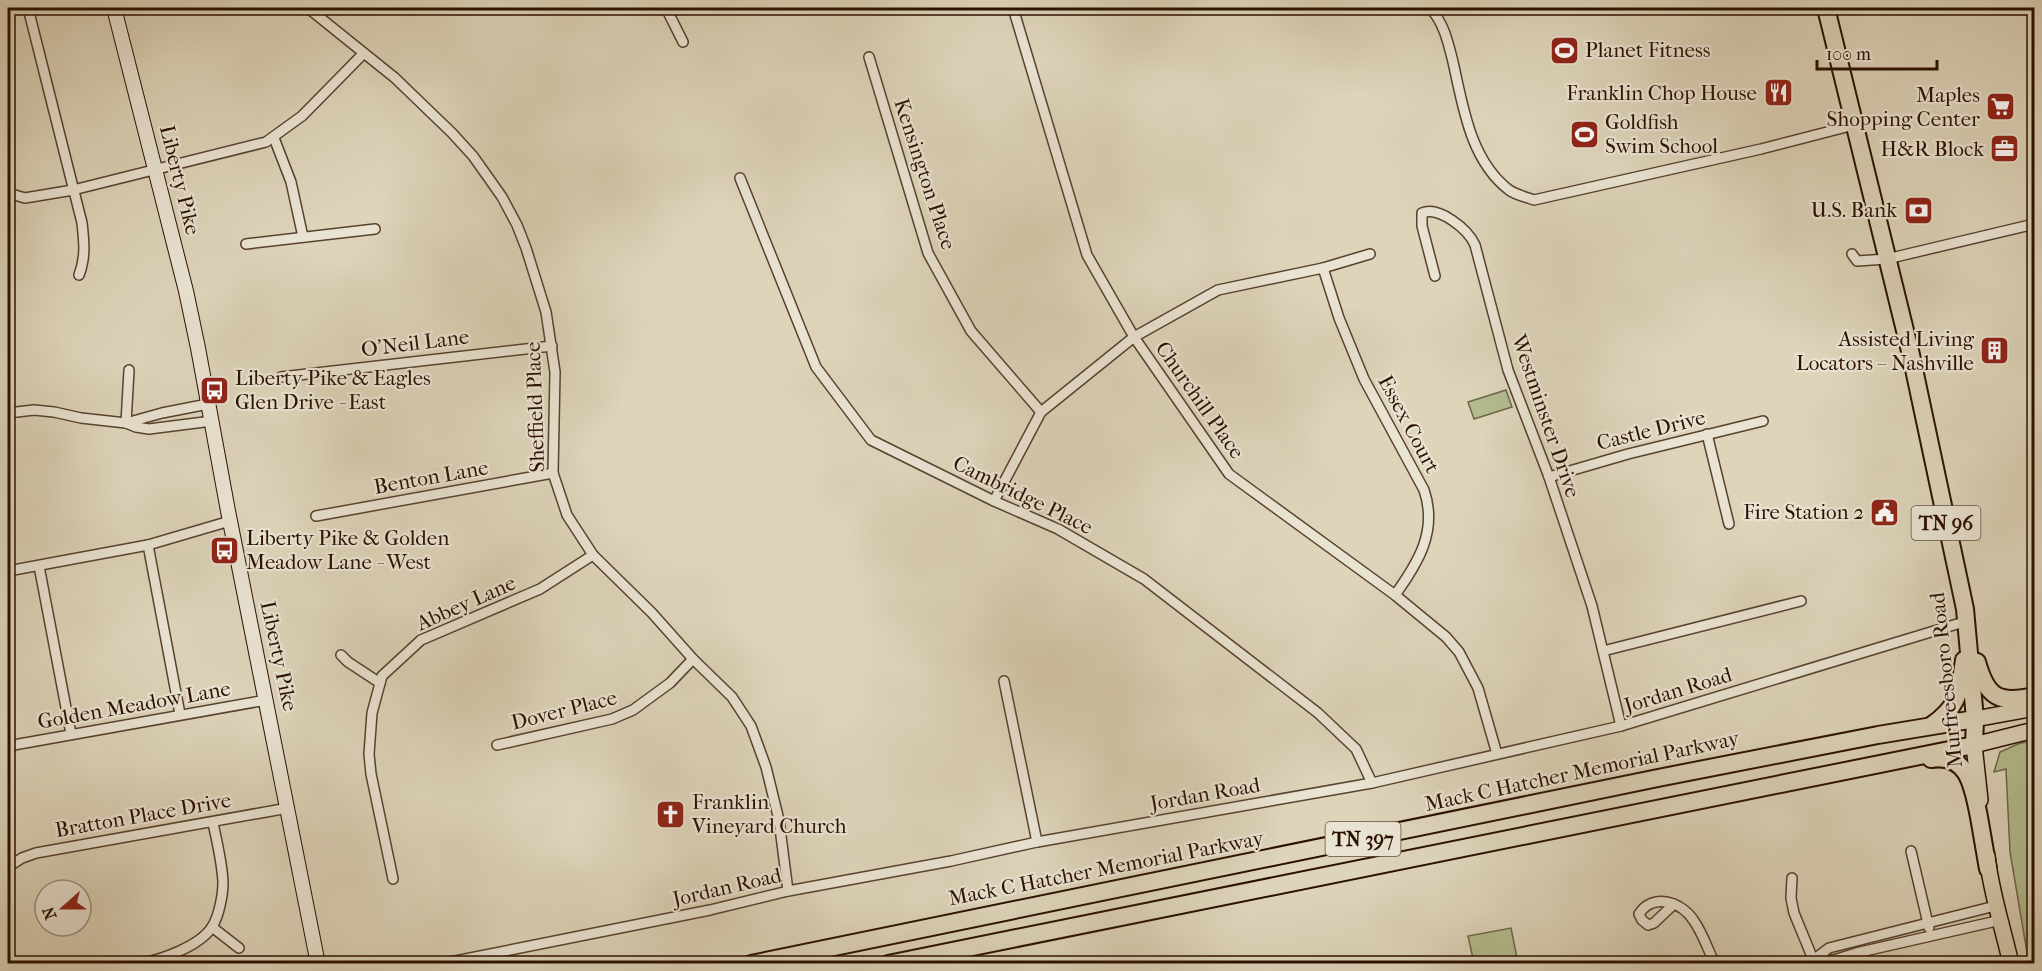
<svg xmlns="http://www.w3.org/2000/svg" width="2042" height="971" font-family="'IM FELL French Canon',serif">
<rect width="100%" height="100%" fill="#ddd4ba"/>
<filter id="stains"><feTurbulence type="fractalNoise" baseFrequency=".00333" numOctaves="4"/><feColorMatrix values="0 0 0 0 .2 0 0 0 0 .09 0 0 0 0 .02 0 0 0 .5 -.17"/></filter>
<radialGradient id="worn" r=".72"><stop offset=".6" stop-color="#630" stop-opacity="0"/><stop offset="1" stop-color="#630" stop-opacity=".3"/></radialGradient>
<g fill="#b2bc8f" stroke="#6e6648" stroke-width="1.5">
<path d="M1506 390 1512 407 1474 419 1468 402Z"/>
<path d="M2034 740V963L2029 964 2010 852 2006 769 1994 772 2000 752 2018 744Z"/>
<path d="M1511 928 1518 963H1474L1468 936Z"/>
</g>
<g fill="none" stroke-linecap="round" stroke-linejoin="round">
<defs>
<g id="street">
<path d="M28 8 82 223C84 241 86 257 79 275"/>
<path d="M308 8 395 78 452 133 473 156 502 197 517 225 526 248 546 312 555 372 553 473 567 515 593 555 652 613 693 659 732 697 751 726 766 767 779 820 788 891"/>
<path d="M666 8 683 42"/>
<path d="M1013 8 1087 255 1134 337 1229 474 1395 595 1446 637 1459 652 1478 688 1497 754"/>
<path d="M1430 8C1444 23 1448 42 1453 62 1463 106 1470 160 1509 190 1516 195 1526 197 1534 200L1761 149 1854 125"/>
<path d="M869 57 928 253 971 331 1041 412"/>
<path d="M274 138 291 182 303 237"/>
<path d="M740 178 816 367 871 440 994 501 1058 529 1144 579 1318 713 1356 749 1372 783"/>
<path d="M8 193 25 198 73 190 266 142 302 116 363 54"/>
<path d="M246 244 375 229"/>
<path d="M1852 254 1857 261 1887 259 2034 224"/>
<path d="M1323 268 1339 318 1364 379 1424 490C1438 531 1418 563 1395 595"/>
<path d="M1435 276 1422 226V213C1439 206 1468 229 1475 245L1508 370 1549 477 1592 606 1621 726"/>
<path d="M281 377 552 346"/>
<path d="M8 413 34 410 54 412 81 418 126 423 136 427 149 429 212 421"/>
<path d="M126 423 162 413 208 404"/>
<path d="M126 423 129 370"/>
<path d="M1707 434 1729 524"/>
<path d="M8 464 9 473"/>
<path d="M1549 477 1628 454 1763 421"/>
<path d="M994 501 1041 412 1134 337 1218 290 1323 268 1370 254"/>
<path d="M316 516 553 473"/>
<path d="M148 545 180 714"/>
<path d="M39 566 71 734"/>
<path d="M8 571 148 545 230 521"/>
<path d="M1603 651 1801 601"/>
<path d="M341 655 348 662 380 683"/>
<path d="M1004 681 1037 842"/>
<path d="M497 745 612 719 633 710 670 683 693 659"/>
<path d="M8 746 266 700"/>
<path d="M1911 851 1929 928"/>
<path d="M8 867 22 858 36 853 288 808"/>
<path d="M1792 878 1791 898 1794 913 1815 964"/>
<path d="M393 879 371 774 369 754 372 713 382 676 421 640 540 589 593 555"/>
<path d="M1674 904 1654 923 1648 925 1642 920 1639 914C1653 892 1682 902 1694 921 1703 934 1708 950 1715 964"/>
<path d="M212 927 239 948"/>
<path d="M1813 960H1834L1856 953 2001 920"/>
<path d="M138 964C160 960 199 947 212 927 219 916 223 895 223 882 222 862 217 842 213 823"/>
<path d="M440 964 710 910 788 891 951 861 1037 842 1372 783 1621 726 1967 621"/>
<path d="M1804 964 1813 960 1829 948 1995 906"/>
</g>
<path id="secondary" d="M114 8 186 291 198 348 228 511 318 964"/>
<g id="primary">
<path d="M1975 719 2034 708"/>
<path d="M1980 800 1974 745 2034 730"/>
<path d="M1987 856C1991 893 2003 928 2011 964"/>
</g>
<g id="highway">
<path d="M1977 662C1987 698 1999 704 2034 696"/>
<path d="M1932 725C1960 705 1959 692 1964 660"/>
<path d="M1931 759C1969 753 1973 788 1979 817 1982 834 1985 851 1988 869"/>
<path d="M751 964 1658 778 1878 735 1975 719"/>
<path d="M888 964 1974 745 1975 719 1965 609 1911 355 1826 8"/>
</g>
</defs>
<use href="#street" stroke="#58412e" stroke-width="12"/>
<use href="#secondary" stroke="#2b1000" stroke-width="16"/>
<use href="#primary" stroke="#2b1000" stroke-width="18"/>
<use href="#highway" stroke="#2b1000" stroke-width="20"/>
<use href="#street" stroke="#e9e3d2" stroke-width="9"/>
<use href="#secondary" stroke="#e9e3d2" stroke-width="14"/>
<use href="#primary" stroke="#ddd4ba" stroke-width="15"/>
<use href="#highway" stroke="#ddd4ba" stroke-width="16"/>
</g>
<defs>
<symbol id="stadium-square" viewBox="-11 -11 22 22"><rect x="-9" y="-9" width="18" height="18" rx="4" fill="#8f2418" stroke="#e9e3d2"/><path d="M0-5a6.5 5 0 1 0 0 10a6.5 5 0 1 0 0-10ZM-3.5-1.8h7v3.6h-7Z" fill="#fff"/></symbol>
<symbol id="restaurant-square" viewBox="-11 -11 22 22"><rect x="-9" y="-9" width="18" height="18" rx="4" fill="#8f2418" stroke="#e9e3d2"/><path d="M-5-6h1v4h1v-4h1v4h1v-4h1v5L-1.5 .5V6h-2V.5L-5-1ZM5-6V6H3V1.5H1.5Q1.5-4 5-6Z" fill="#fff"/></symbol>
<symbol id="supermarket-square" viewBox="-11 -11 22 22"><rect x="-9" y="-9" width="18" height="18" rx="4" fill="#8f2418" stroke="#e9e3d2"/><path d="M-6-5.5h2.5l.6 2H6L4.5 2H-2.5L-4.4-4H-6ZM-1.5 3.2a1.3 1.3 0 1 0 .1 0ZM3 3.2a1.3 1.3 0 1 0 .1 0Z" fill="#fff"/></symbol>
<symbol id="office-square" viewBox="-11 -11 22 22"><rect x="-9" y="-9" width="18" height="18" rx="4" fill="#8f2418" stroke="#e9e3d2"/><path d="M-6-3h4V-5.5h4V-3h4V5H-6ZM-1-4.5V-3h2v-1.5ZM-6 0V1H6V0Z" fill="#fff"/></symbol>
<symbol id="bank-square" viewBox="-11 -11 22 22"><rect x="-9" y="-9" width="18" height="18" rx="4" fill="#8f2418" stroke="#e9e3d2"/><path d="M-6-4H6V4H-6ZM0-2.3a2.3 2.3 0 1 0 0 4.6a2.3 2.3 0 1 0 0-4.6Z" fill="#fff"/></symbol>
<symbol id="building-square" viewBox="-11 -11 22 22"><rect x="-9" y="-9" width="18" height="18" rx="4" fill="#8f2418" stroke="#e9e3d2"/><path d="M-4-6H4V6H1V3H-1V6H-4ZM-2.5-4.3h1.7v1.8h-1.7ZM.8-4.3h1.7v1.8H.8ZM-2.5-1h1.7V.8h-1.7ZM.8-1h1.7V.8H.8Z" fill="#fff"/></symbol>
<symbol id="bus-square" viewBox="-11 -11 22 22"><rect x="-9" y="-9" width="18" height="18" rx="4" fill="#8f2418" stroke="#e9e3d2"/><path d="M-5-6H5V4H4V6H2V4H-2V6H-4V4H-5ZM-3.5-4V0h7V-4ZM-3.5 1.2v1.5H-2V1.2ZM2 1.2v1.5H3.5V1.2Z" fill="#fff"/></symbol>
<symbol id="civic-square" viewBox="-11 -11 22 22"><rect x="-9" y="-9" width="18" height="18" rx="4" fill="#8f2418" stroke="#e9e3d2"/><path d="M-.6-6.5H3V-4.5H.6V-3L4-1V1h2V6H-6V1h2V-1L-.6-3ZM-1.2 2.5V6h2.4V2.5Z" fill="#fff"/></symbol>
<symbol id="church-square" viewBox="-11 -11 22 22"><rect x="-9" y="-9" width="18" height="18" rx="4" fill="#8f2418" stroke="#e9e3d2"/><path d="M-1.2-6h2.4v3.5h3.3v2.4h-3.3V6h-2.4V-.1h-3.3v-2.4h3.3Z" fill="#fff"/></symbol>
</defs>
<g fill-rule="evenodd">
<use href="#stadium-square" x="1548" y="34" width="33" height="33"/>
<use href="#restaurant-square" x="1762" y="76" width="33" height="33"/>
<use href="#supermarket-square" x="1984" y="90" width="33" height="33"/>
<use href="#stadium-square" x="1568" y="118" width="33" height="33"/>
<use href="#office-square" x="1988" y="132" width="33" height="33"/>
<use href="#bank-square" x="1902" y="194" width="33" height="33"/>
<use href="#building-square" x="1978" y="334" width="33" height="33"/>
<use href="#bus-square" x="198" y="374" width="33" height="33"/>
<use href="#civic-square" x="1868" y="496" width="33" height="33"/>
<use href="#bus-square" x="208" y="534" width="33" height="33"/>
<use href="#church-square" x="654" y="798" width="33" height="33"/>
</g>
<g text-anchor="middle" stroke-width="4.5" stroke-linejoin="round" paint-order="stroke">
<g fill="#e9e3d2" stroke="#644f3f" stroke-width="1.5">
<rect x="1911.5" y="506" width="69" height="34" rx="4.5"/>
<rect x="1325.5" y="822" width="75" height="34" rx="4.5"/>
</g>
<g font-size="20" font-weight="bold" fill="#2b1000">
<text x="1946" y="530">TN 96</text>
<text x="1363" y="846">TN 397</text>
</g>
<g font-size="21" fill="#2b1000" stroke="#e9e3d2" text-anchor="end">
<text x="1585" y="57" text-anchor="start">Planet Fitness</text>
<text x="1757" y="100">Franklin Chop House</text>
<text x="1980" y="102">Maples<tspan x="1980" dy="24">Shopping Center</tspan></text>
<text x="1605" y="129" text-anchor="start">Goldfish<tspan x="1605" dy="24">Swim School</tspan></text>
<text x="1984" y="156">H&amp;R Block</text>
<text x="1897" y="217">U.S. Bank</text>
<text x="1974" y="346">Assisted Living<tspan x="1974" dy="24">Locators – Nashville</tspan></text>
<text x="235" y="385" text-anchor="start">Liberty Pike &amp; Eagles<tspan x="235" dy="24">Glen Drive - East</tspan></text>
<text x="1864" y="519">Fire Station 2</text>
<text x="246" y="545" text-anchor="start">Liberty Pike &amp; Golden<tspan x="246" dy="24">Meadow Lane - West</tspan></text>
<text x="692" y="809" text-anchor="start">Franklin<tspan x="692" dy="24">Vineyard Church</tspan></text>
</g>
<g font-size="21" fill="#2b1000" stroke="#e9e3d2">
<text transform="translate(925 174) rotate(72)" y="7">Kensington Place</text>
<text transform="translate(180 180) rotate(76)" y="7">Liberty Pike</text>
<text transform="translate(415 343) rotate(-7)" y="7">O'Neil Lane</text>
<text transform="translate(1200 400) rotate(55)" y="7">Churchill Place</text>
<text transform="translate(535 407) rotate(-92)" y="7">Sheffield Place</text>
<text transform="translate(1546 416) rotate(71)" y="7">Westminster Drive</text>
<text transform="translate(1409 424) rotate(62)" y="7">Essex Court</text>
<text transform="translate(1651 430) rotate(-14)" y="7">Castle Drive</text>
<text transform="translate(431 477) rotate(-10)" y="7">Benton Lane</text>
<text transform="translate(1023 495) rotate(26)" y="7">Cambridge Place</text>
<text transform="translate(466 603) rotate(-24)" y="7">Abbey Lane</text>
<text transform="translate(279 656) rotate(78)" y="7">Liberty Pike</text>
<text transform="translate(1946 680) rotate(-96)" y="7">Murfreesboro Road</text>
<text transform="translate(1678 690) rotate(-17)" y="7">Jordan Road</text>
<text transform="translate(134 705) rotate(-10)" y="7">Golden Meadow Lane</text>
<text transform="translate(564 710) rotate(-14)" y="7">Dover Place</text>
<text transform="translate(1582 771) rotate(-12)" y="7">Mack C Hatcher Memorial Parkway</text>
<text transform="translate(1205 794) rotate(-10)" y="7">Jordan Road</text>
<text transform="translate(143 815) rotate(-10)" y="7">Bratton Place Drive</text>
<text transform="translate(1106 868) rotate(-11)" y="7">Mack C Hatcher Memorial Parkway</text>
<text transform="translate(727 887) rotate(-13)" y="7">Jordan Road</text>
</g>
</g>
<rect width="2042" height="971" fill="none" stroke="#ddd4ba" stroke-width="30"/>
<rect x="9" y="9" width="2024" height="953" fill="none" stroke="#2b1000" stroke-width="3"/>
<rect x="15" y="15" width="2012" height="941" fill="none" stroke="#2b1000" stroke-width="1.5"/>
<g transform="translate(63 908) rotate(249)"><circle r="28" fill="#e9e3d2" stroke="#9d8f7e" stroke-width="1.5"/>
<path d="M0-4.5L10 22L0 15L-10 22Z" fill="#8f2418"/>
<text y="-9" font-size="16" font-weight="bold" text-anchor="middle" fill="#2b1000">N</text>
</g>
<path d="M1817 60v9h120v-9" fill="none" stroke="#2b1000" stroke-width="3"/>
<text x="1826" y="60" font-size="18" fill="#2b1000" stroke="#e9e3d2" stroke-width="4.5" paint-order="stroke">100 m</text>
<rect width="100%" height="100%" filter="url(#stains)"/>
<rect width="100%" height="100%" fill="url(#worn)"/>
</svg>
